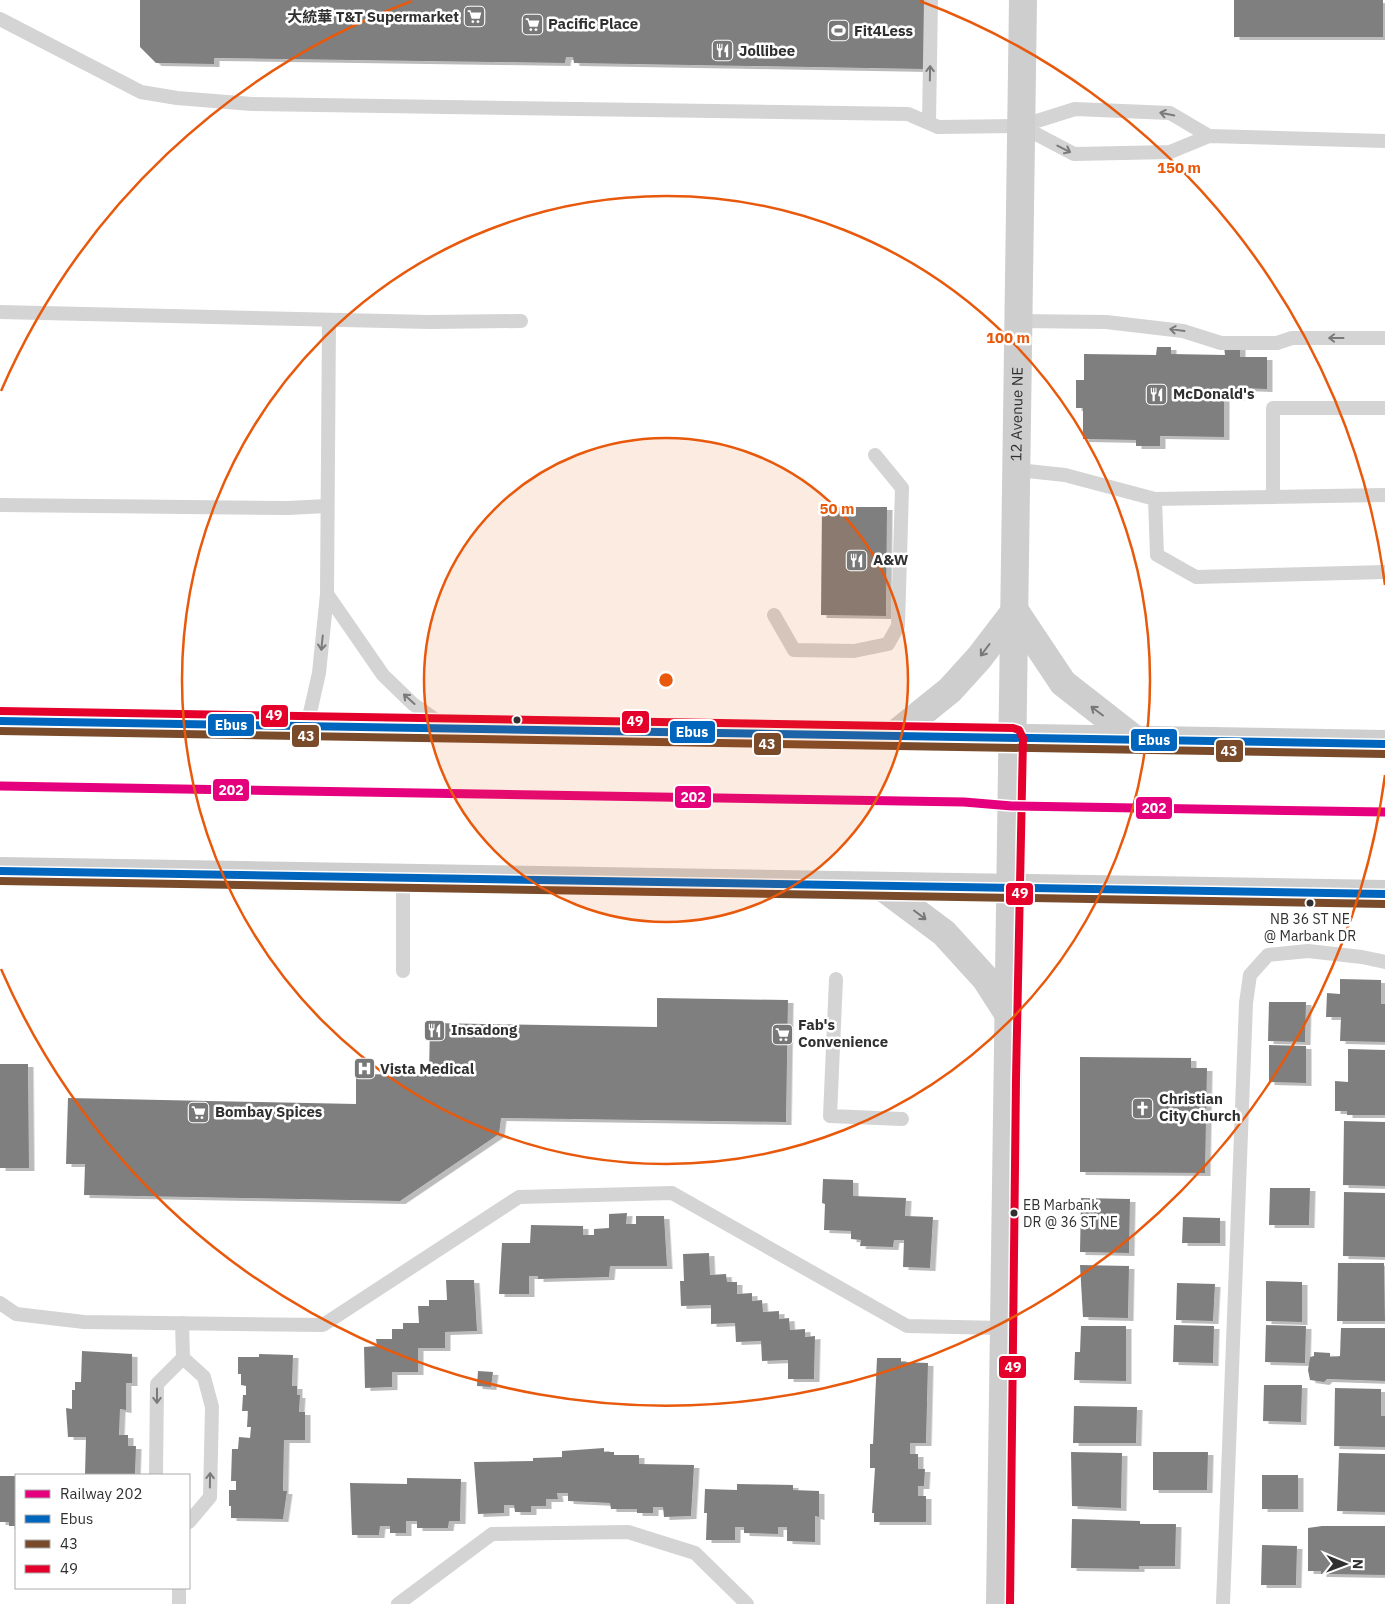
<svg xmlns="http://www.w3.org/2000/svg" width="1385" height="1604" font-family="'IBM Plex Sans','Noto Sans SC',sans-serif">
<defs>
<filter id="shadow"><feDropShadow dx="5.5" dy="3" stdDeviation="0" flood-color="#0004"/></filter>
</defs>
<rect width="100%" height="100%" fill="#fff"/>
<g fill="#7f7f7f" filter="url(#shadow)">
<path d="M140 0H925L924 69 574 63 573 57H566L565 63 214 58V64L156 63 140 47Z"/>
<rect x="1234" y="0" width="149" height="37"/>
<path d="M1224 346H1240V357H1267V389L1239 388V398H1224V437L1160 436V446H1136V440L1083 439V408H1076V380H1084V354L1156 355 1157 347H1171V354L1225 355Z"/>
<path d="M822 507H887L886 616 821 615Z"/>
<path d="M1340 979 1381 980V1004H1385V1042L1340 1041 1341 1017H1326L1327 993 1340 994Z"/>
<path d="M657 998 788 1000 786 1122 501 1118 499 1134 400 1201 84 1195 85 1164H66L68 1098 356 1104V1074L429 1075 430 1023 657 1027Z"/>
<path d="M1269 1002H1306L1305 1042 1268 1041Z"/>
<path d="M1269 1045 1306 1046V1083L1269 1082Z"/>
<path d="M1348 1049 1385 1050V1115H1347V1111H1335V1081L1348 1082Z"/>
<path d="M1080 1057 1191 1058V1068H1207L1205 1173 1080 1172Z"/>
<path d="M0 1064H28L29 1168H0Z"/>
<path d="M1344 1121 1385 1122V1186L1343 1185Z"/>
<path d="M823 1179 853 1180V1196L906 1198 905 1216 933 1217 930 1268 903 1267 904 1240H894L893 1247 860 1246 861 1240 851 1239V1231L824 1230 825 1204 822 1203Z"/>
<path d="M1270 1188H1310L1309 1225H1269Z"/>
<path d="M1344 1192 1385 1193V1257L1343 1256Z"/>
<path d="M1081 1198 1130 1199 1129 1253 1080 1252Z"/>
<path d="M627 1213 626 1224H636V1216H664L667 1266H610L609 1277 538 1279V1276H529V1294H499L502 1243H530L531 1225 583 1226V1235H594V1229L609 1228V1214Z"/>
<path d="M1183 1217 1220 1218V1243H1182Z"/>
<path d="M709 1253 710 1275 726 1274 727 1282H737V1294L752 1293V1301L762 1300 763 1312 779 1311V1319L789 1318 790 1330 805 1329V1337L815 1336 814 1379H788V1360L762 1361 761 1341 736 1342 735 1323 711 1324V1305L681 1306 680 1281H684L683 1254Z"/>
<path d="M1338 1263H1384L1385 1321H1337Z"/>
<path d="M1080 1265 1129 1266 1128 1318 1083 1317Z"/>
<path d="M446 1280H474L477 1331 445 1332V1348H418V1372H392V1387L365 1388 364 1347 377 1346 376 1339H392V1329H403V1323H419L418 1306H429V1300H447Z"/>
<path d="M1266 1281 1302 1282V1322L1266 1321Z"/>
<path d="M1177 1283 1215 1284 1213 1321 1176 1320Z"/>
<path d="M1174 1325 1214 1326 1213 1363 1173 1362Z"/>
<path d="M1266 1325 1306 1326 1305 1363 1265 1362Z"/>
<path d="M1081 1326H1126V1381L1074 1380 1075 1352H1080Z"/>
<path d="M1341 1328H1385V1381L1327 1379 1324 1382 1310 1380 1308 1370 1310 1357 1314 1356V1352L1330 1353V1357L1340 1356Z"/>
<path d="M82 1351 132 1354V1383H126V1410L120 1409 119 1435H128V1446H136L135 1475H85L86 1437H68L66 1408 72 1409V1390H75V1382H81Z"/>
<path d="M259 1354 293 1355 292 1386H297V1395H300L299 1412H305V1440H284L283 1491H287L283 1519 231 1518V1506H229V1490H236V1481H231L232 1449H238L239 1437 250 1438 251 1427H247L248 1411H242L243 1395H246V1386L241 1385V1374H238V1357H259Z"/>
<path d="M877 1358H901V1362L928 1363 926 1443H910V1454H918V1469H925L924 1486H918V1496H926V1522H874V1513H872L875 1468H870V1444H873Z"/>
<path d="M478 1371 493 1372 491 1387 477 1386Z"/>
<path d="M1264 1385H1302L1301 1422 1263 1421Z"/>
<path d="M1335 1388 1381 1389V1416H1385V1447L1334 1446Z"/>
<path d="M1074 1406 1137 1407 1136 1443H1073Z"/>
<path d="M604 1448V1452H614V1455H639V1464L694 1465 691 1516 664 1517 663 1507H653V1513H637V1509H611L610 1503 568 1501V1493H557L558 1499H546V1506H531V1512H515L514 1505H504V1513L478 1514 474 1462 533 1461V1458L562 1457V1451Z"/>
<path d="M1071 1452 1122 1453 1121 1508 1072 1506Z"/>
<path d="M1153 1452H1208L1207 1490H1153Z"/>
<path d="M1339 1453 1385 1454V1512L1337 1511Z"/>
<rect x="1262" y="1475" width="36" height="34"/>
<path d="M0 1476H16V1526H9V1522H0Z"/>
<path d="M407 1478 461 1479 460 1521H449L448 1528H417V1521H406V1533H390V1526H380L379 1535H352L350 1483 407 1484Z"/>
<path d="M737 1484 793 1485V1490L819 1491V1517L815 1516V1542L787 1541V1527H778V1534L744 1533V1527H735V1540H706L707 1513H704L705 1489 737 1490Z"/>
<path d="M1072 1519 1140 1521V1524H1176L1175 1566H1139V1569L1071 1568Z"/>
<path d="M1322 1526H1385V1575L1321 1574V1571H1308V1528Z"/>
<path d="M1262 1545 1297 1546 1296 1585H1261Z"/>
</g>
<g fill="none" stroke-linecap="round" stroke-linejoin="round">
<g stroke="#d4d4d4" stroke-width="14">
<path d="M0 19 141 92 177 98 252 104 908 114 938 127 1021 126 1075 109 1170 113 1209 136"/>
<path d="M929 122 931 0"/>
<path d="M1021 126 1074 154 1170 152 1209 136 1385 141"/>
<path d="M0 312 430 322 521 321"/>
<path d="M1019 321 1106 322 1183 331 1221 343H1277L1292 338H1385"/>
<path d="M1018 470 1065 475 1155 499 1157 555 1196 577 1385 572"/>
<path d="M1273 497V408H1385"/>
<path d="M1155 499 1385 495"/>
<path d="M0 505 288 508 327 506"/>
<path d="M327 594 383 675 413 704 443 725"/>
<path d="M774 615 794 650 854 651 888 644 898 626 902 488 875 455"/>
<path d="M307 726 319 673 327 594 329 320"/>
<path d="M403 878V971"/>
<path d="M836 979 830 1116 902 1119"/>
<path d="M0 1303 16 1314 84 1322 323 1325 519 1197 672 1193 907 1326 1003 1328"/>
<path d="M183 1358 204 1377 212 1407 210 1497 189 1522"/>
<path d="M156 1475 157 1384 183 1358 182 1323"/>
<path d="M179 1604V1588"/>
<path d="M398 1604 492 1534 628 1532 695 1553 747 1604"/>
<path d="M1223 1604 1246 1003 1250 975 1268 955 1308 951 1362 957 1385 962"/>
</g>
<g stroke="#cecece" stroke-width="28">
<path d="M1015 611 1063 683 1136 740"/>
<path d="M0 721 1385 744"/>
<path d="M893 736 950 690 979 658 1015 611"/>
<path d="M0 871 1385 894"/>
<path d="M881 886 944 933 985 978 1007 1012"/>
<path id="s1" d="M1000 1604 1023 0"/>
</g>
<defs>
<g id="bus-1">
<path d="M0 721 1385 744"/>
<path d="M0 871 1385 894"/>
</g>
<g id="bus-2">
<path d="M0 731 1385 754"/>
<path d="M0 881 1385 904"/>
</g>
<path id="bus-3" d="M0 711 1013 728 1019 730 1023 738 1016 1079 1010 1604"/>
</defs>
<use href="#bus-1" stroke="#fff" stroke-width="11"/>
<use href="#bus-2" stroke="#fff" stroke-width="11"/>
<use href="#bus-3" stroke="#fff" stroke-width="11"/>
<use href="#bus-1" stroke="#0065bd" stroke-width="8"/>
<use href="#bus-2" stroke="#7a4b2a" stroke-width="8"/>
<use href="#bus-3" stroke="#e4002b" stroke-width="8"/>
<defs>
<path id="rail-1" d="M0 786 964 802 1012 806 1385 812"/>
</defs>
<use href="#rail-1" stroke="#fff" stroke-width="12"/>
<use href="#rail-1" stroke="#e5007d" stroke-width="9"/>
</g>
<defs><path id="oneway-shaft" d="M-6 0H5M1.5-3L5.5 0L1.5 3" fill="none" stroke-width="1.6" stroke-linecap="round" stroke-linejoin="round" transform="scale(1.25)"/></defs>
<g stroke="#7a7a7a">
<use href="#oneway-shaft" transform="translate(930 73) rotate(-89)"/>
<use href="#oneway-shaft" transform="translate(1167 114) rotate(-169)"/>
<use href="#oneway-shaft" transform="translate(1064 149) rotate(27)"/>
<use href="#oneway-shaft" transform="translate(1177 330) rotate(-172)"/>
<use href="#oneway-shaft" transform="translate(1336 338) rotate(180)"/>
<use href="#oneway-shaft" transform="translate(322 643) rotate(96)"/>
<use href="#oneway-shaft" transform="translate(409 699) rotate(-138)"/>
<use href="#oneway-shaft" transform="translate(157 1396) rotate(90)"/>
<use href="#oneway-shaft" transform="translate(210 1480) rotate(-89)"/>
</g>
<g stroke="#777">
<use href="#oneway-shaft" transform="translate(985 650) rotate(127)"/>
<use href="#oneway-shaft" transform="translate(1097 711) rotate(-143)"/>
<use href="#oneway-shaft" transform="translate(920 915) rotate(37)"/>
</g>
<circle cx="666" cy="680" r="242" fill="#e8590c" fill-opacity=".12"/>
<g fill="none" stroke="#e8590c" stroke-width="2.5">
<circle cx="666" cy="680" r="242"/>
<circle cx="666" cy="680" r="484"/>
<path d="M1385 775A725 725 0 0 1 1 969M1 391A725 725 0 0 1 412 1M920 1A725 725 0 0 1 1385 585"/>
</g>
<defs>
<symbol id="supermarket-square" viewBox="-11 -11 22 22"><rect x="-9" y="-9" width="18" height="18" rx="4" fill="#787878" stroke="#fff"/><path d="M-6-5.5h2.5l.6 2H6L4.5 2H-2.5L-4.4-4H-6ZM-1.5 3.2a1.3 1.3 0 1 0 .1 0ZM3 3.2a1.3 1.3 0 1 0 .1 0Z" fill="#fff"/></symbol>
<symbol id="stadium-square" viewBox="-11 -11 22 22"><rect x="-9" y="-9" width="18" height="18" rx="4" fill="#787878" stroke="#fff"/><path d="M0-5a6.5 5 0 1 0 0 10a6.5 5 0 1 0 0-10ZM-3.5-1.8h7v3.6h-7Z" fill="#fff"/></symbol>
<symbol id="restaurant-square" viewBox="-11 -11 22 22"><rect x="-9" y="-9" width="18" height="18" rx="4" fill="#787878" stroke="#fff"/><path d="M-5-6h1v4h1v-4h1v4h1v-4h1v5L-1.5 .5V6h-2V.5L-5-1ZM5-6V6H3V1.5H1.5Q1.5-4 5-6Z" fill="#fff"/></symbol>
<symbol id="hospital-square" viewBox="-11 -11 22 22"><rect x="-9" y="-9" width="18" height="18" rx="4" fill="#787878" stroke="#fff"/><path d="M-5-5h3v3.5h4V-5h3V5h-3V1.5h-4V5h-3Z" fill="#fff"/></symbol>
<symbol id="church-square" viewBox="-11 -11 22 22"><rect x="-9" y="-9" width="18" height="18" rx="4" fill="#787878" stroke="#fff"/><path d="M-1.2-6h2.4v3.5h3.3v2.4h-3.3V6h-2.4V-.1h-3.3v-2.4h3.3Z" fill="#fff"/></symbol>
</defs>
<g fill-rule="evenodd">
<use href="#supermarket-square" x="462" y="4" width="25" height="25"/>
<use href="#supermarket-square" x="520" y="12" width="25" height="25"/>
<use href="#stadium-square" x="826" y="18" width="25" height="25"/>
<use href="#restaurant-square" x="710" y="38" width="25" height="25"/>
<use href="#restaurant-square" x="1144" y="382" width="25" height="25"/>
<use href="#restaurant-square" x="844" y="548" width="25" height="25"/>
<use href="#restaurant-square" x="422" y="1018" width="25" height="25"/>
<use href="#supermarket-square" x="770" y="1022" width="25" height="25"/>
<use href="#hospital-square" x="352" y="1056" width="25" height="25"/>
<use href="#church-square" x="1130" y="1096" width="25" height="25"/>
<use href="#supermarket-square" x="186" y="1100" width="25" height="25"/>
</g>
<g fill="#303030" stroke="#fff" stroke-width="2">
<circle cx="517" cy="720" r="4.5"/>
<circle cx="1310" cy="903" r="4.5"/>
<circle cx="1014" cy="1213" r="4.5"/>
</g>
<g text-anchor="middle" stroke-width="5" stroke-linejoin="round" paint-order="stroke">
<g font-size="14" fill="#303030" stroke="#fff">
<text x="1310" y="924">NB 36 ST NE<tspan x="1310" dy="17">@ Marbank DR</tspan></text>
<text x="1023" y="1210" text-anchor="start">EB Marbank<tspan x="1023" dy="17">DR @ 36 ST NE</tspan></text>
</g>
<g font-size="15" font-weight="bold" fill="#303030" stroke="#fff" text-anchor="start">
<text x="459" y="22" text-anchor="end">大統華 T&amp;T Supermarket</text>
<text x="548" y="29">Pacific Place</text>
<text x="854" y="36">Fit4Less</text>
<text x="739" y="56">Jollibee</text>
<text x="1173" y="399">McDonald's</text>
<text x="873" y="565">A&amp;W</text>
<text x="798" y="1030">Fab's<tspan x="798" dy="17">Convenience</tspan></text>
<text x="451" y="1035">Insadong</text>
<text x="380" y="1074">Vista Medical</text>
<text x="1159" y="1104">Christian<tspan x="1159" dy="17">City Church</tspan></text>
<text x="215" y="1117">Bombay Spices</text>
</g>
<g font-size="15" fill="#303030" stroke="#fff">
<text dy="5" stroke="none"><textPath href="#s1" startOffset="1190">12 Avenue NE</textPath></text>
</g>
</g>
<circle cx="666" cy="680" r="8" fill="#e8590c" stroke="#fff" stroke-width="2.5"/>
<g font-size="15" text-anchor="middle" font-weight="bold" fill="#e8590c" stroke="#fff" stroke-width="5" stroke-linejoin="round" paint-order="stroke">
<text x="1179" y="173">150 m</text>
<text x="1008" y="343">100 m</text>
<text x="837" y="514">50 m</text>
</g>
<g stroke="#fff" stroke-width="2">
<rect x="260" y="704" width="29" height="24" rx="5" fill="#e4002b"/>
<rect x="621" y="710" width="29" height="24" rx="5" fill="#e4002b"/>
<rect x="207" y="713" width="48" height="24" rx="5" fill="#0065bd"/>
<rect x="669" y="720" width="47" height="24" rx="5" fill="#0065bd"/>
<rect x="291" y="724" width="29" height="24" rx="5" fill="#7a4b2a"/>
<rect x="1130" y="728" width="48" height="24" rx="5" fill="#0065bd"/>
<rect x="753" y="732" width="29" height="24" rx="5" fill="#7a4b2a"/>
<rect x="1215" y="739" width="29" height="24" rx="5" fill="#7a4b2a"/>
<rect x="212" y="778" width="38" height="24" rx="5" fill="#e5007d"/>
<rect x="674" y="785" width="38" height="24" rx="5" fill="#e5007d"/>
<rect x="1135" y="796" width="38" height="24" rx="5" fill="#e5007d"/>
<rect x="1005" y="882" width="29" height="24" rx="5" fill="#e4002b"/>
<rect x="998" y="1355" width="29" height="24" rx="5" fill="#e4002b"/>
</g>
<g font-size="14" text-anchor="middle" font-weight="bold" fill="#fff">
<text x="274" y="720">49</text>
<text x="635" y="726">49</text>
<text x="231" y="730">Ebus</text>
<text x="692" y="737">Ebus</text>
<text x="306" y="741">43</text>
<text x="1154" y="745">Ebus</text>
<text x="767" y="749">43</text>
<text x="1229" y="756">43</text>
<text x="231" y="795">202</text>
<text x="693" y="802">202</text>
<text x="1154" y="813">202</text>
<text x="1020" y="898">49</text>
<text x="1013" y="1372">49</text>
</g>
<rect x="15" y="1474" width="175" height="115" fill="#ffffff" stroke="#acacac"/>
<rect x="25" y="1490" width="25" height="8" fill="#e5007d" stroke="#acacac"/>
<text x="60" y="1499" font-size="15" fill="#303030">Railway 202</text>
<rect x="25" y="1515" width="25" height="8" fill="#0065bd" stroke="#acacac"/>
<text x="60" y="1524" font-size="15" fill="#303030">Ebus</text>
<rect x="25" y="1540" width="25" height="8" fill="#7a4b2a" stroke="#acacac"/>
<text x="60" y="1549" font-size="15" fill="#303030">43</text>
<rect x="25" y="1565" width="25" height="8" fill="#e4002b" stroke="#acacac"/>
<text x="60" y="1574" font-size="15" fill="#303030">49</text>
<g transform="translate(1345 1564) rotate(91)" stroke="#ffffff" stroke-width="4" paint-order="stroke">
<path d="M0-4L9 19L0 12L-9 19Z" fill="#303030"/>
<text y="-8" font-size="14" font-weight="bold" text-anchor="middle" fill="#303030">N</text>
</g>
</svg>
